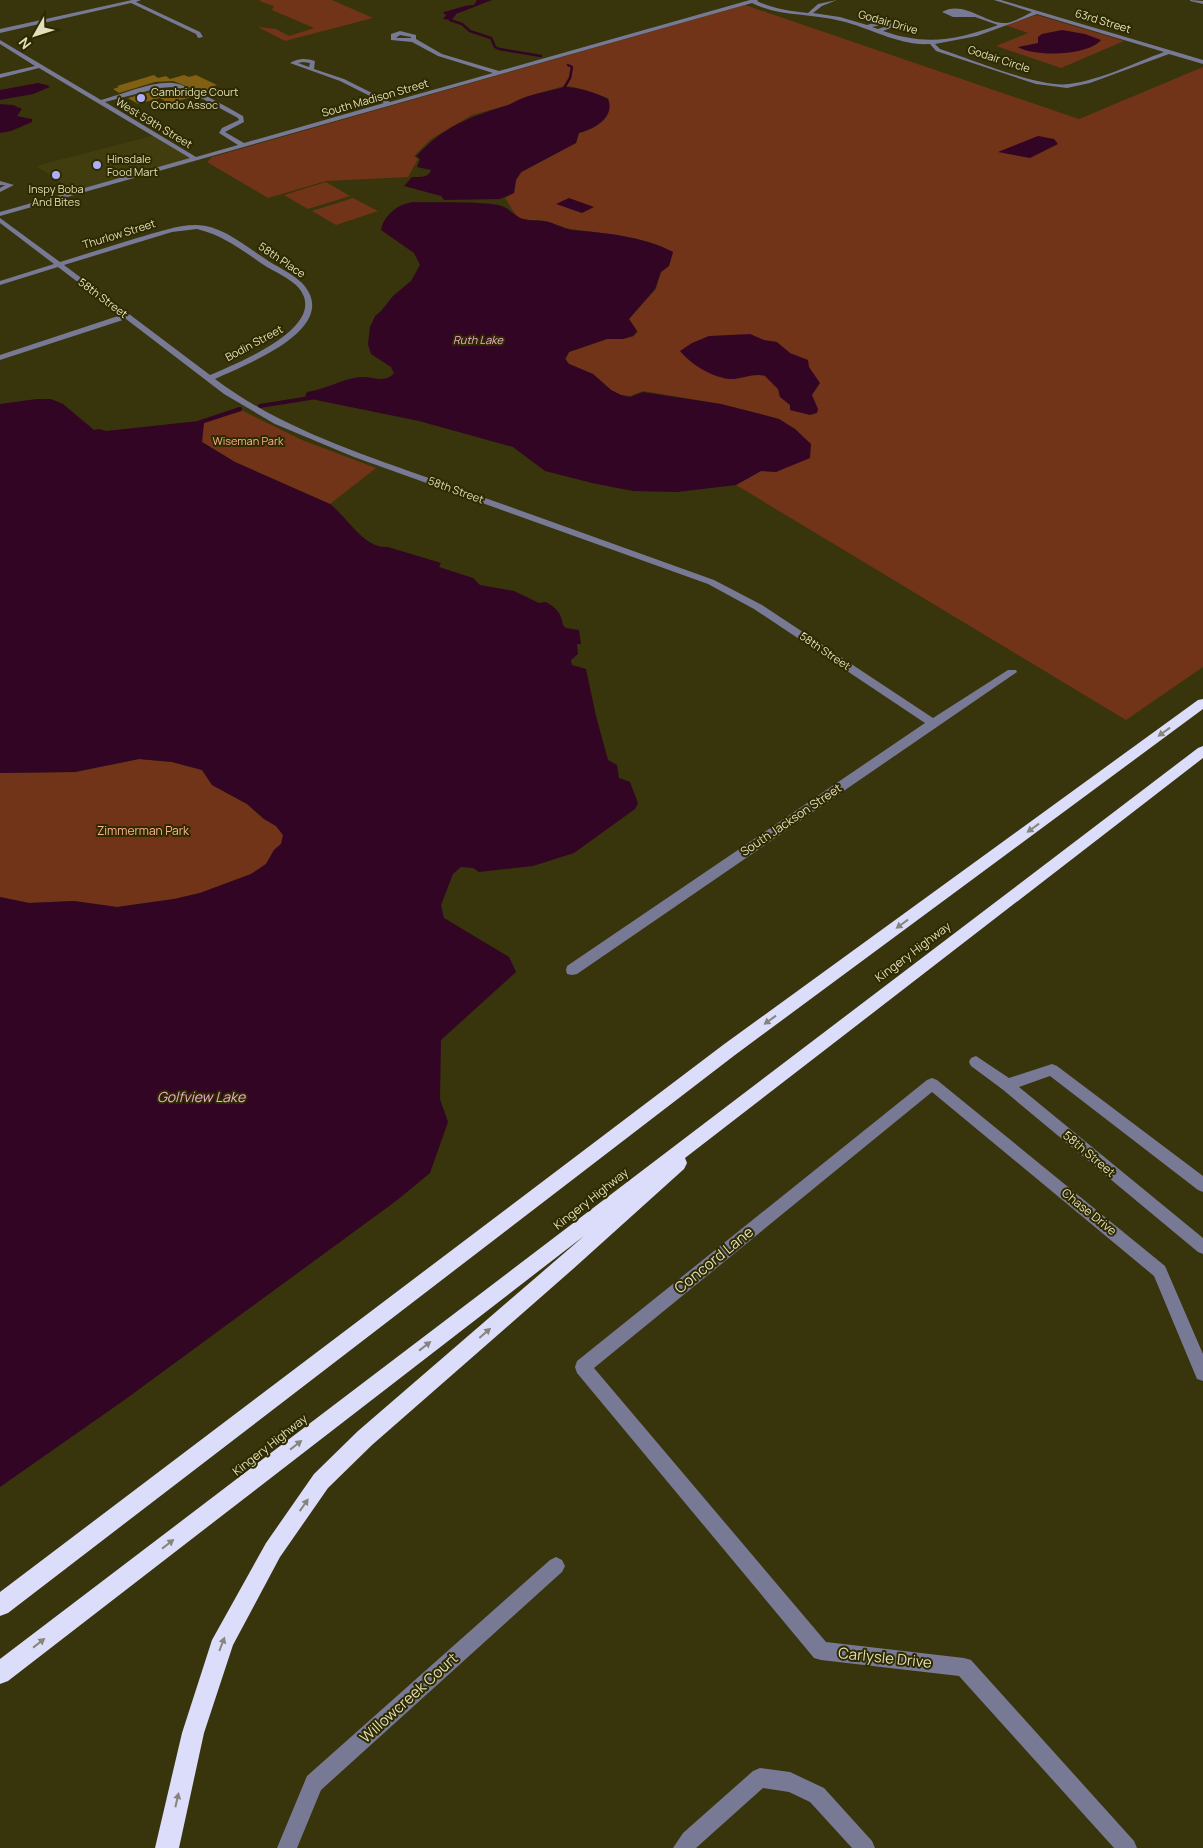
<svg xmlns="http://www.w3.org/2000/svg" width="1203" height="1848" font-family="Manrope,sans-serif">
<rect width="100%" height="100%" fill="#38340b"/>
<path fill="#423d0e" d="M155 135 195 159 76 193 36 166Z"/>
<g fill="#713418">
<path d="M261 0H332L373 18 285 41 258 27 276 29 289 36 314 28 272 10 274 6 259 1Z"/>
<path d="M745 5 1079 119 1203 67V667L1126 720 736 485 761 471 776 472 810 445 795 429 779 419 721 404 643 391 630 396 621 395 611 390 593 374 569 364 566 359 569 352 607 339H623L634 336 638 332 629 319 656 289 661 272 669 266 673 252C642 235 605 234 571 229 562 228 554 223 545 221 537 219 526 222 518 217 513 212 509 204 505 198L514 193 516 180 522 172 576 143 579 133C595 129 616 117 608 98L574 87 564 86 539 93 508 105 472 115 431 139 414 156 418 159 408 177 326 181 268 198 207 162 212 157Z"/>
<path d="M1037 15 1124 41 1061 68 996 46 1028 33 1005 25Z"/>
<path d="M326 182 350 196 308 209 284 195Z"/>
<path d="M353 198 378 211 336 225 312 211Z"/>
<path d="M243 411 302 440 376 468 330 504 235 462 202 442 204 422Z"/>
<path d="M139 759 172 762 202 770 212 785 247 804 264 819 276 826 283 835 281 844 274 850 266 864 251 874 200 893 174 899 117 907 74 901 29 903 0 897V773L75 772Z"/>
</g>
<g fill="#330525">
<path d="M477 0H492L456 14 451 20 443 19 446 15 443 12C455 10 462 5 474 5Z"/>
<path d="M1062 30 1085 34 1101 40C1088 56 1034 57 1018 47L1038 43V37L1042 34Z"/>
<path d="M38 83 47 85 50 87 33 94 0 100V90Z"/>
<path d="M564 87C578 87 595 92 608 99 615 118 594 129 579 133L576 143 521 172 516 180 514 193 500 199 444 200 441 196 404 186 412 177C419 177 429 178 431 170L417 167 420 159 416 156C445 126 467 118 505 106 512 104 517 100 523 98 536 93 550 91 564 87Z"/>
<path d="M0 104 13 105 22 109 17 116 32 119V122L11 131 0 133Z"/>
<path d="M1038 136 1054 139 1058 144 1030 158 998 152Z"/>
<path d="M569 198 594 207 582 213 556 204Z"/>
<path d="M413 202C438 203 474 201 498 205 510 207 514 217 524 219 530 221 537 220 543 221 553 222 562 228 572 230 606 233 642 236 673 252L669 266 661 272 655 289 629 319 637 331 633 336 623 339H607L569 352 565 359 569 364 593 374 611 390 621 395 630 397 643 392 721 404 779 419 795 429 811 444 810 458 776 472 761 471 736 485 677 492 633 491 592 483 545 471 513 447 419 421 316 400 305 396 307 392C327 389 341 379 361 377 373 376 385 384 394 373L391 367 371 354 368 344 370 327 375 316 381 311 393 296 411 281 420 265 414 253 381 230C384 215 398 204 413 202Z"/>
<path d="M750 334 764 340 777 342 790 353 808 360 809 367 820 383 812 395 818 409 817 413 810 415 790 410V405L780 397 778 389 765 376C755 373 744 378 734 379 716 380 691 365 680 351L692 343 709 336Z"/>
<path d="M37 399H51L63 404 94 430 99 429 106 431 199 421 204 422 202 442 235 462 330 504C348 518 364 549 388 547L441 563 439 567 473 578 480 585 514 591 539 603 546 602C556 608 561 612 563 625L566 628 579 630 581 644H577L578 654 571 660 572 665 586 669 596 716 608 760 617 765 619 778 630 782 638 803 635 809 574 853 533 866 479 872 473 868 461 867 453 874 441 905 444 918 509 957 516 972 441 1040 440 1099 448 1122 430 1173 396 1201 123 1401 0 1487V897L29 903 74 901 117 907 174 899 200 893 251 874 266 864 274 850 281 844 283 835 276 826 264 819 247 804 212 785 202 770 172 762 139 759 75 772 0 773V404Z"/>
</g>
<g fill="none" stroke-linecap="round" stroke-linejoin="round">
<g stroke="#330525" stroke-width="2.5">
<path d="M454 15 450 20 462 24 470 31 491 38 495 47 499 49 541 56"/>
<path d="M564 88 570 78 572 67 568 65"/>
</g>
<g stroke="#330525" stroke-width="4">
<path d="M260 406 316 397"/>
<path d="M198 423 240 409"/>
</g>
</g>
<g fill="#816013">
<path d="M154 75 158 78 166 76 170 79 184 75 189 77 196 75 217 85 211 87 218 90 206 94 173 81 155 82 119 93 113 89 119 87 117 86Z"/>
<path d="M172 89 193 97 168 103 160 98 138 104 128 98 159 90Z"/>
</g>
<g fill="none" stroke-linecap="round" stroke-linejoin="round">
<g fill="#777995" fill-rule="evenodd">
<path d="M132 0H141L136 2 200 32 203 37 198 38 196 34 131 3 0 33V29Z"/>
<path d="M750 0H758L757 1C773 9 790 11 808 13L818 4 837 0 822 6 813 13 840 17 867 25 885 20 898 25 883 31C926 46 957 40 998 25L975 17H953L942 12C962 0 986 23 1003 23 1011 24 1024 16 1032 12L994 0H1001L1203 60V64L1169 54 1090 83 1067 88 1036 84 936 51 930 44C899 46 871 28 841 21 811 13 780 17 752 3L0 216V212L190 158 39 68 0 78V74L35 66 0 44V40L101 100C121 95 152 81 173 83 189 85 227 107 243 116L244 122 225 132 244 143 384 103 340 81 290 63C298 58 306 58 315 61L314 69 344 79 390 102 493 73 438 56 412 42 391 40V34L400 31 416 35V39L442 54 499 71ZM1037 14 1164 52C1134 63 1101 80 1069 84 1039 88 971 59 940 49L935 44 977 36ZM885 24 890 25 878 29 872 27ZM400 35 411 37V38H396ZM303 62 310 63 309 67 298 63ZM172 87 203 99 238 118 239 120 222 128 219 133 238 145 196 157 105 102 159 88Z"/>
<path d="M1190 0 1203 1V4L1190 1Z"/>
<path d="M0 181 14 185 0 192V188L5 185H0Z"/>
<path d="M0 218 60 262C86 254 111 246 137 238 156 233 176 225 196 225 221 225 244 245 264 258 275 266 292 273 302 283 344 328 245 365 215 379 283 430 367 456 446 484 536 516 625 548 714 580L762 605 933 718 1008 670H1016L1017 672 577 974 572 975 567 974 566 970 567 966 925 723 754 609 708 584 354 457 275 424 224 394 126 319 0 360V355L121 315 58 267 0 285V281L54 264 0 223ZM197 229C225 236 243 251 267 267 276 272 288 278 296 285 336 325 235 364 210 375L64 265 172 232Z"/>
<path d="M976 1056 1009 1078 1052 1064 1057 1066 1203 1176V1192L1198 1190 1050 1076 1019 1087 1203 1238V1254L1198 1252 1002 1089 971 1066 969 1062 971 1058Z"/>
<path d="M932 1078 937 1080 1165 1266 1203 1354V1381L1197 1379 1154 1276 932 1092 594 1368 826 1642 964 1658 971 1660 1134 1841 1137 1848H1114L959 1676 821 1660 814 1658 577 1373 575 1367 577 1361 927 1080Z"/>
<path d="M556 1557 562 1560 565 1566 562 1572 321 1790 297 1848H277L307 1776 550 1560Z"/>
<path d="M760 1768 790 1772 824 1788 872 1841 875 1848H852L810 1802 789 1792 763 1788 696 1848H673L683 1833 753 1771Z"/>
</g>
<g fill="#dcddfa" fill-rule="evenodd">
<path d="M1203 699V709L735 1055 8 1613 0 1616V1592L723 1045 1198 700Z"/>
<path d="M1203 746V758L685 1158 687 1163 684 1169 573 1269 372 1445 328 1488 280 1557 233 1645 204 1733 179 1848H155L182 1733 212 1640 266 1543 314 1474 358 1431 584 1236 8 1681 0 1684V1659L1198 748Z"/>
</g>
</g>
<defs><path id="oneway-solid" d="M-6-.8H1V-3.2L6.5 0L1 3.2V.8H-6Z" transform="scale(1.25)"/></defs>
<g fill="#85847d">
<use href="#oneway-solid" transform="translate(1164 732) rotate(144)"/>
<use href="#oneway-solid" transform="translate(1033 828) rotate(144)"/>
<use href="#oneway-solid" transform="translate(902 924) rotate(144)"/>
<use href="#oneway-solid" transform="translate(770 1020) rotate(144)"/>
<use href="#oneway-solid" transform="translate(485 1333) rotate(-41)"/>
<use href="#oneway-solid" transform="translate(425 1346) rotate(-38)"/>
<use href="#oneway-solid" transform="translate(296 1445) rotate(-38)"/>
<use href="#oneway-solid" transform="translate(304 1505) rotate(-55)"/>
<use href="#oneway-solid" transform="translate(168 1544) rotate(-38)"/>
<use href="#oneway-solid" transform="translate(39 1643) rotate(-38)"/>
<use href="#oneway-solid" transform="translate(222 1644) rotate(-69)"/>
<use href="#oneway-solid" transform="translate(177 1800) rotate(-77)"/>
</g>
<g fill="#aeaefb" stroke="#2e2a00" stroke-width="2">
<circle cx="141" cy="98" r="5"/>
<circle cx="97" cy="165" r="5"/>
<circle cx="56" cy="175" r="5"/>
</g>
<g text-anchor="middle" stroke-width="4" stroke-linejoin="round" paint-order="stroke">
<g font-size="11" fill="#e3dfba" stroke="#2e2a00">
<text transform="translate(1103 21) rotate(17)" y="4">63rd Street</text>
<text transform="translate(888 22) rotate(16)" y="4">Godair Drive</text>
<text transform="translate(999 59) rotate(18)" y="4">Godair Circle</text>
<text transform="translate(375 98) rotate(-16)" y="4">South Madison Street</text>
<text transform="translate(154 123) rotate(31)" y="4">West 59th Street</text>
<text transform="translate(119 234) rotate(-17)" y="4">Thurlow Street</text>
<text transform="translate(282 260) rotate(34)" y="4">58th Place</text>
<text transform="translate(103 298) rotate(37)" y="4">58th Street</text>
<text transform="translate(254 343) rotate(-28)" y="4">Bodin Street</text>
<text transform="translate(456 490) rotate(20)" y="4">58th Street</text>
<text transform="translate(825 651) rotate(34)" y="4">58th Street</text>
</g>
<g font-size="11" fill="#e3dfba" stroke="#2e2a00" text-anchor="start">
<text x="151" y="96">Cambridge Court<tspan x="151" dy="13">Condo Assoc</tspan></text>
<text x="107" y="163">Hinsdale<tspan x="107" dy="13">Food Mart</tspan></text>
<text x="56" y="193" text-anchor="middle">Inspy Boba<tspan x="56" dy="13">And Bites</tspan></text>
</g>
<g font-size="11" font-style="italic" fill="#f5abd7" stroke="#2e2a00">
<text x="478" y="344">Ruth Lake</text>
</g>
<g font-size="11" fill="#feb090" stroke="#2e2a00">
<text x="248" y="445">Wiseman Park</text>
</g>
<g font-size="12" fill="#e3dfba" stroke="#2e2a00">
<text transform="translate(791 820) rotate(-34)" y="4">South Jackson Street</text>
<text transform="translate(913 952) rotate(-37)" y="4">Kingery Highway</text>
<text transform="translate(1089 1154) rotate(40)" y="4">58th Street</text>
<text transform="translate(591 1199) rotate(-38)" y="4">Kingery Highway</text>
<text transform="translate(1089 1212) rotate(39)" y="4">Chase Drive</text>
<text transform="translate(270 1445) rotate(-38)" y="4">Kingery Highway</text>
</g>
<g font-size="12" fill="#feb090" stroke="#2e2a00">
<text x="143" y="835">Zimmerman Park</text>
</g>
<g font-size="14" font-style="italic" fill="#f5abd7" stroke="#2e2a00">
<text x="201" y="1102">Golfview Lake</text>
</g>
<g font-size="15" fill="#e3dfba" stroke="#2e2a00">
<text transform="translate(714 1260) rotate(-39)" y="5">Concord Lane</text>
<text transform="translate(885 1658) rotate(6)" y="5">Carlysle Drive</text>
<text transform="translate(409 1698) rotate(-42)" y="5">Willowcreek Court</text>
</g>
</g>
<g transform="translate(35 35) rotate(231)" stroke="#2e2a00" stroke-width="4" paint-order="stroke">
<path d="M0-4L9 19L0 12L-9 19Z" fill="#e3dfba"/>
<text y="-8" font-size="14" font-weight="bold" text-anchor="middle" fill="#e3dfba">N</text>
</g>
</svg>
